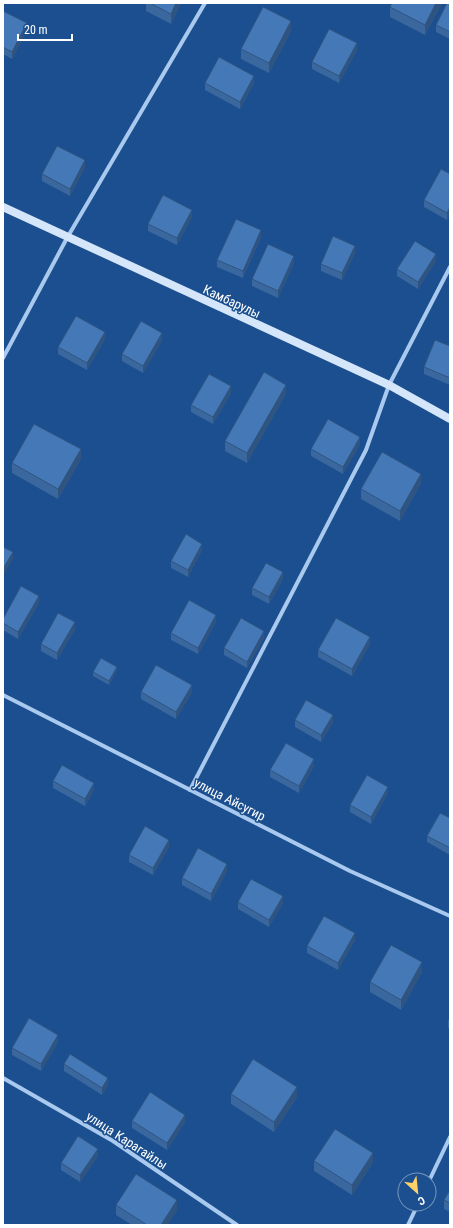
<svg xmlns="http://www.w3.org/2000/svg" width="453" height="1228" font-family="'Roboto Condensed',sans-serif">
<rect width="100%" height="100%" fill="#1b4f8f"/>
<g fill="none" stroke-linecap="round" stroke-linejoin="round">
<g stroke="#a9c9ee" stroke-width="4">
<path d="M3 358 67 238 205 3"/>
<path d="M3 695 350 871 450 916"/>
<path d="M190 790 366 450 389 385 450 267"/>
<path d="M3 1078 113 1141 237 1225"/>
<path d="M429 1181 450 1137"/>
<path d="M408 1225 418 1204"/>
</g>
<path stroke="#d6e6fa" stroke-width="8" d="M3 207 389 385 450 419"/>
</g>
<g fill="#3a679d">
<path d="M146 3H181L171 24 146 11Z"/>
<path d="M392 3H442L425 35 390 17V7Z"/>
<path d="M450 3V39L436 32V25Z"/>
<path d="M3 11 27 30 12 59 3 54Z"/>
<path d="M291 31 269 73 241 59V49Z"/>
<path d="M357 50 339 83 312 69V62Z"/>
<path d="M205 83H254L240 109 205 90Z"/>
<path d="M85 167 70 196 42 181V174Z"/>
<path d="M450 174V214L447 220 424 207V200Z"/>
<path d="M192 217 177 245 148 231V224Z"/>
<path d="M261 237 243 278 217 267V260Z"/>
<path d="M355 253 342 280 321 271V264Z"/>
<path d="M436 261 418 289 397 276V269Z"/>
<path d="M294 263 278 298 252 286V279Z"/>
<path d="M105 339 87 370 58 354V347Z"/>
<path d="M162 340 143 373 122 361V354Z"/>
<path d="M450 346V385L424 374V367Z"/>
<path d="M231 393 213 424 191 412V405Z"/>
<path d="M286 394 247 463 225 451V441Z"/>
<path d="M360 444 343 474 311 456V449Z"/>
<path d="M81 459 58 499 12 473V463Z"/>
<path d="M421 483 400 521 361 499V489Z"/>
<path d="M202 550 188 577 171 568V561Z"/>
<path d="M283 579 269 604 252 595V588Z"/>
<path d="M39 603 18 639 3 630V619Z"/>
<path d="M216 622 198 654 171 640V633Z"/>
<path d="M75 629 57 660 41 651V644Z"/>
<path d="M264 638 247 668 224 655V648Z"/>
<path d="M370 644 352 676 318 657V650Z"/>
<path d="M117 670 109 685 93 676V672Z"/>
<path d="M141 692H192L176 719 141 699Z"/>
<path d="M295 720 333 722 321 742 295 727Z"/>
<path d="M314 766 299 793 270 777V770Z"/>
<path d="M53 781 94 790 85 806 53 788Z"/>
<path d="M388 793 371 824 350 812V805Z"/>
<path d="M450 818V855L427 842V836Z"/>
<path d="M169 847 153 875 129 862V855Z"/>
<path d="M227 871 211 901 182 885V878Z"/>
<path d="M238 902 283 903 269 927 238 909Z"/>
<path d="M355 940 338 970 307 953V946Z"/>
<path d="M422 972 401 1010 370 992V982Z"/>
<path d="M450 1018V1029L448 1028V1021Z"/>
<path d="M58 1042 41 1071 12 1055V1048Z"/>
<path d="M64 1064 108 1085 102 1095 64 1071Z"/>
<path d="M231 1094 297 1097 274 1132 231 1104Z"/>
<path d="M132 1121 185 1122 167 1150 132 1128Z"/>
<path d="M98 1156 80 1182 61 1170V1163Z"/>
<path d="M314 1161 373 1162 352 1195 314 1171Z"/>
<path d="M450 1190V1212L444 1209V1200Z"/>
<path d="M116 1205 177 1210 167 1225H132L116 1215Z"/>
</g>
<g fill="#305480">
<path d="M176 3H181L171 24V14Z"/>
<path d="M436 3H442L425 35V25Z"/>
<path d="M291 21V31L269 73V63Z"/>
<path d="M27 23V30L12 59V52Z"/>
<path d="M357 43V50L339 83V76Z"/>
<path d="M254 76V83L240 109V102Z"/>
<path d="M85 160V167L70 196V189Z"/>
<path d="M450 207V214L447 220V213Z"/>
<path d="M192 210V217L177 245V238Z"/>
<path d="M261 230V237L243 278V271Z"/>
<path d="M355 246V253L342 280V273Z"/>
<path d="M436 254V261L418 289V282Z"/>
<path d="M294 256V263L278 298V291Z"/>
<path d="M105 332V339L87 370V363Z"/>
<path d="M162 333V340L143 373V366Z"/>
<path d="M286 385V394L247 463V453Z"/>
<path d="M231 386V393L213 424V417Z"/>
<path d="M360 437V444L343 474V467Z"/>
<path d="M81 449V459L58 499V489Z"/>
<path d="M421 474V483L400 521V511Z"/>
<path d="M202 544V550L188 577V570Z"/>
<path d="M13 552V559L3 576V569Z"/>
<path d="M283 572V579L269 604V597Z"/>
<path d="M39 596V603L18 639V632Z"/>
<path d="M216 615V622L198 654V648Z"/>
<path d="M75 622V629L57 660V653Z"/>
<path d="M264 631V638L247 668V662Z"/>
<path d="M370 637V644L352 676V669Z"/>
<path d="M117 667V670L109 685V681Z"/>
<path d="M192 685V692L176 719V712Z"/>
<path d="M333 715V722L321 742V735Z"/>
<path d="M314 759V766L299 793V786Z"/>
<path d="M94 783V790L85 806V799Z"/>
<path d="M388 787V793L371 824V817Z"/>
<path d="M169 840V847L153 875V868Z"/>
<path d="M227 864V871L211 901V894Z"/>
<path d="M283 896V903L269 927V920Z"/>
<path d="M355 933V940L338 970V963Z"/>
<path d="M422 962V972L401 1010V1000Z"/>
<path d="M58 1035V1042L41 1071V1064Z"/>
<path d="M108 1078V1085L102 1095V1088Z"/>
<path d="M297 1087V1097L274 1132V1122Z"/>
<path d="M185 1115V1122L167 1150V1143Z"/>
<path d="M98 1149V1156L80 1182V1175Z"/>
<path d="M373 1153V1162L352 1195V1185Z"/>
<path d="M177 1200V1210L167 1225H161Z"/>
</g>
<g fill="#4478b7" stroke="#305480">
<path d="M150 3H176L171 14Z"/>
<path d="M392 3H436L425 25 390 7Z"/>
<path d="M447 3H450V32L436 25Z"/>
<path d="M263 7 291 21 269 63 241 49Z"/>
<path d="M3 11 27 23 12 52 3 47Z"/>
<path d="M329 29 357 43 339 76 312 62Z"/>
<path d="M219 57 254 76 240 102 205 83Z"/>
<path d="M57 146 85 160 70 189 42 174Z"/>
<path d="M441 169 450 174V207L447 213 424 200Z"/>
<path d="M163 195 192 210 177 238 148 224Z"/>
<path d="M236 219 261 230 243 271 217 260Z"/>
<path d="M333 236 355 246 342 273 321 264Z"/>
<path d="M415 241 436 254 418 282 397 269Z"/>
<path d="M268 244 294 256 278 291 252 279Z"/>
<path d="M76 316 105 332 87 363 58 347Z"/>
<path d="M141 321 162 333 143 366 122 354Z"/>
<path d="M435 340 450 346V378L424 367Z"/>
<path d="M264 372 286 385 247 453 225 441Z"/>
<path d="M209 374 231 386 213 417 191 405Z"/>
<path d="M328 419 360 437 343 467 311 449Z"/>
<path d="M34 424 81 449 58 489 12 463Z"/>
<path d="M382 452 421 474 400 511 361 489Z"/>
<path d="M186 534 202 544 188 570 171 561Z"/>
<path d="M3 547 13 552 3 569Z"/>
<path d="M266 563 283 572 269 597 252 588Z"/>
<path d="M21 586 39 596 18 632 3 623V619Z"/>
<path d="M189 600 216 615 198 648 171 633Z"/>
<path d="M58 613 75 622 57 653 41 644Z"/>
<path d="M241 618 264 631 247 662 224 648Z"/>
<path d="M336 618 370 637 352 669 318 650Z"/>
<path d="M101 658 117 667 109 681 93 672Z"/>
<path d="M156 665 192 685 176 712 141 692Z"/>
<path d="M306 700 333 715 321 735 295 720Z"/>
<path d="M286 743 314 759 299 786 270 770Z"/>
<path d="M62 765 94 783 85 799 53 781Z"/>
<path d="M367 775 388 787 371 817 350 805Z"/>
<path d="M440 813 450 818V848L427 836Z"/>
<path d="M145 826 169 840 153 868 129 855Z"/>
<path d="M198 848 227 864 211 894 182 878Z"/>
<path d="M251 879 283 896 269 920 238 902Z"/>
<path d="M324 916 355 933 338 963 307 946Z"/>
<path d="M391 945 422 962 401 1000 370 982Z"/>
<path d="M29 1018 58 1035 41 1064 12 1048Z"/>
<path d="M70 1054 108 1078 102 1088 64 1064Z"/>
<path d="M253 1059 297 1087 274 1122 231 1094Z"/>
<path d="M150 1092 185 1115 167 1143 132 1121Z"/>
<path d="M335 1129 373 1153 352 1185 314 1161Z"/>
<path d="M78 1136 98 1149 80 1175 61 1163Z"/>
<path d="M136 1174 177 1200 161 1225H147L116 1205Z"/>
<path d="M450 1190V1203L444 1200Z"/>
</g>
<g text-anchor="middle" stroke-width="3" stroke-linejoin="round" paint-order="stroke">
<g font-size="13" fill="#fff" stroke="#1b4f8f">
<text transform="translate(232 301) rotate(25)" y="5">Камбарулы</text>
<text transform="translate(230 799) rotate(27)" y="5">улица Айсугир</text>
<text transform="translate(127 1140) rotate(33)" y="5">улица Карагайлы</text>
</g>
</g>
<rect width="453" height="1228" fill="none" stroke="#ffffff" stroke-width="8"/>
<g transform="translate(417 1192) rotate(153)"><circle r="19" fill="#1b4f8f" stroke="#7695bc"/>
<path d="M0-3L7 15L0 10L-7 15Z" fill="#ffd166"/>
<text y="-6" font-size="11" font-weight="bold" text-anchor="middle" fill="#ffffff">С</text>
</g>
<path d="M18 34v6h54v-6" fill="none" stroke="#ffffff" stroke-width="2"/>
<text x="24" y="34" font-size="12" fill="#ffffff" stroke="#1b4f8f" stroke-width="3" paint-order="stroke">20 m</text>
</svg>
